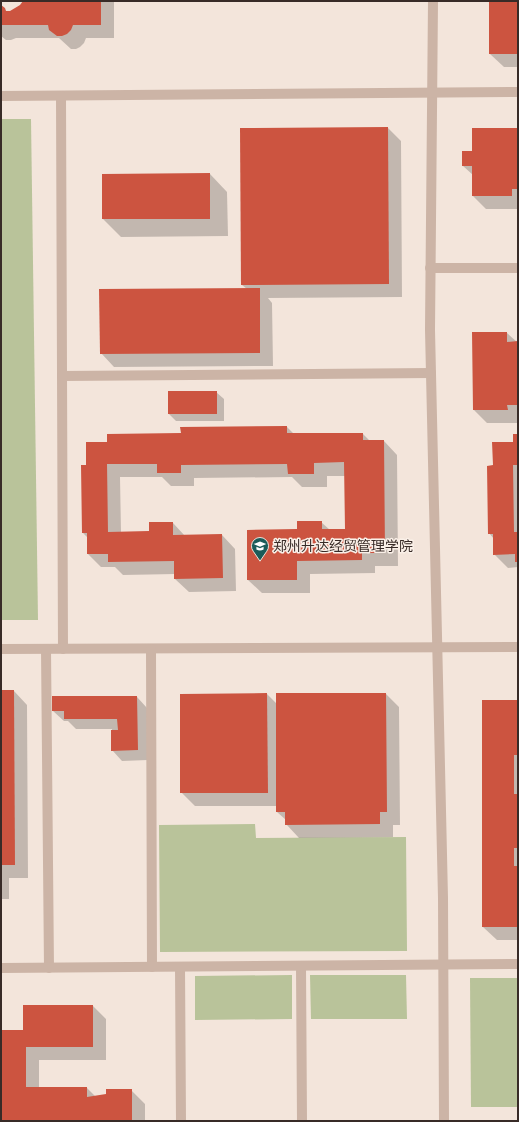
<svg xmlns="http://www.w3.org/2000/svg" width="519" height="1122" font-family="Lato,'Noto Sans SC',sans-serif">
<rect width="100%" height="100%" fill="#f3e5db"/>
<g fill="#b9c39a">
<path d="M1 119H31L38 620H1Z"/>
<path d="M255 824 256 838 406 837 407 951 160 952 159 825Z"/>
<path d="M292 975V1019L195 1020V976Z"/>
<path d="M406 975 407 1019H311L310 975Z"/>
<path d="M470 978H518V1107H471Z"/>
</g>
<g fill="#0003">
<path d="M25 1H114V38H86L84 43 80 47 76 49H71L59 38H16L11 40H6L1 36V7L7 12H10L20 6Z"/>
<path d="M490 1H518V67H504L490 54Z"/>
<path d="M388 128 401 141 402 297 268 298 272 303 273 366 114 367 101 353 247 289 242 285Z"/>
<path d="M518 129V209H486L473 196V175L463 166 473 152Z"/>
<path d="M210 174 227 192 228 236 121 237 103 219V175Z"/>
<path d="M507 333 517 342H518V423H487L474 410Z"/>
<path d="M216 392 224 399V421H176L169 414Z"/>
<path d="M287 427 294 434H363L370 441H384L397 455 398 566H375V573L310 574V593H262L248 580 298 530 321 522 330 530H346L345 476H327V487H302L292 477 194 478V486H171L162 477H120L121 533 150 532V523H173L185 536 222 535 235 549 236 591 189 592 175 579V574L123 575 115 567H101L88 554V538L83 533 88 466 108 443 182 434Z"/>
<path d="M518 435V567L508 568 494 554V539L489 533 494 466 514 443Z"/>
<path d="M1 691H14L27 705 28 878H9V899H1Z"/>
<path d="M267 694 277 704 386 694 399 707 400 825H393V837L299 838 286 824V820L277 812V806H195L181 792Z"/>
<path d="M137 697 147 708 148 760 122 761 112 750V729H76L68 721H64L53 711Z"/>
<path d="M518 701V940H497L483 927Z"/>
<path d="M93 1006 106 1019V1060H39V1088H87L96 1097 131 1090 145 1104V1121H1V1031H24Z"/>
</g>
<g fill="#cc5440">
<path d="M23 1H101V25H73L71 30 67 34 62 36H57L49 30 48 25H2L1 26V5L5 8 6 11H10L20 5Z"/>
<rect x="489" y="1" width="29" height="53"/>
<path d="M388 127 389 284 241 285 240 128Z"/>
<path d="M472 128H518V189H512V196H472V166H462V151H472Z"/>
<path d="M210 173V219H102V174Z"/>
<path d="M260 288V353L100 354 99 289Z"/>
<path d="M472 332H507V342L518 341V405H507L508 410H473Z"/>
<rect x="168" y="391" width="49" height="23"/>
<path d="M287 426V433H363V440H384L385 553H362V560L297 561V580H247V530L297 529V521H322V529H345L344 462 314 463V474H288L287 464 181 465V473H157V464H107L108 532 149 531V522H173V535L222 534 223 578 174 579V561L108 562V554H87V533H82L81 465H86V442H107V434L181 433 180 427Z"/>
<path d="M513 434H518V465H513L514 532H518V562H515V554L493 555V534H488L487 466 493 465 492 442H513Z"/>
<path d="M1 690H14L15 865H1Z"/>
<path d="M267 693 268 793H180V694Z"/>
<path d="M276 693H386L387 812H380V824L285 825V812H276Z"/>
<path d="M52 696H137L138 750 111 751V730H118L117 719H64V711H52Z"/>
<path d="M482 700H518V755H514V794H518V848H514V866H518V927H482Z"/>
<path d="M23 1005H93V1047H26V1087H87V1097L106 1094V1089H132V1121H1V1030H23Z"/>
</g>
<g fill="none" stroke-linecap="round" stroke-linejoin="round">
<g stroke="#ccb4a6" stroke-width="10">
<path d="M433 1 430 330 443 898 444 1121"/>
<path d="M1 96 518 92"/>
<path d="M61 96 63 649"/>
<path d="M430 268H518"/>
<path d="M62 376 431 373"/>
<path d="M1 649 518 647"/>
<path d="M46 649 49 968"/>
<path d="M151 649 152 967"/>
<path d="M301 966 302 1121"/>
<path d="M180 967 181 1121"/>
<path d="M1 968 518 964"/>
</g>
</g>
<defs>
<symbol id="university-pin" viewBox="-11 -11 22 30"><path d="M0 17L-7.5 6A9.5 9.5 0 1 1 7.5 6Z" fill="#1b5b59" stroke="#faf0e8"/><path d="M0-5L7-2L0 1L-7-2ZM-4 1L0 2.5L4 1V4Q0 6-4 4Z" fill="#fff"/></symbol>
</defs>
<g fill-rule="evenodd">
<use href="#university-pin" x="250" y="536" width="20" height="27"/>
</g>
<g text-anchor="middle" stroke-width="3" stroke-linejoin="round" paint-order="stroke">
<g font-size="14" fill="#382b27" stroke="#faf0e8" text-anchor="start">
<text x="273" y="551">郑州升达经贸管理学院</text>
</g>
</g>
<rect width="519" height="1122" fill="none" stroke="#382b27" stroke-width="4"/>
</svg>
